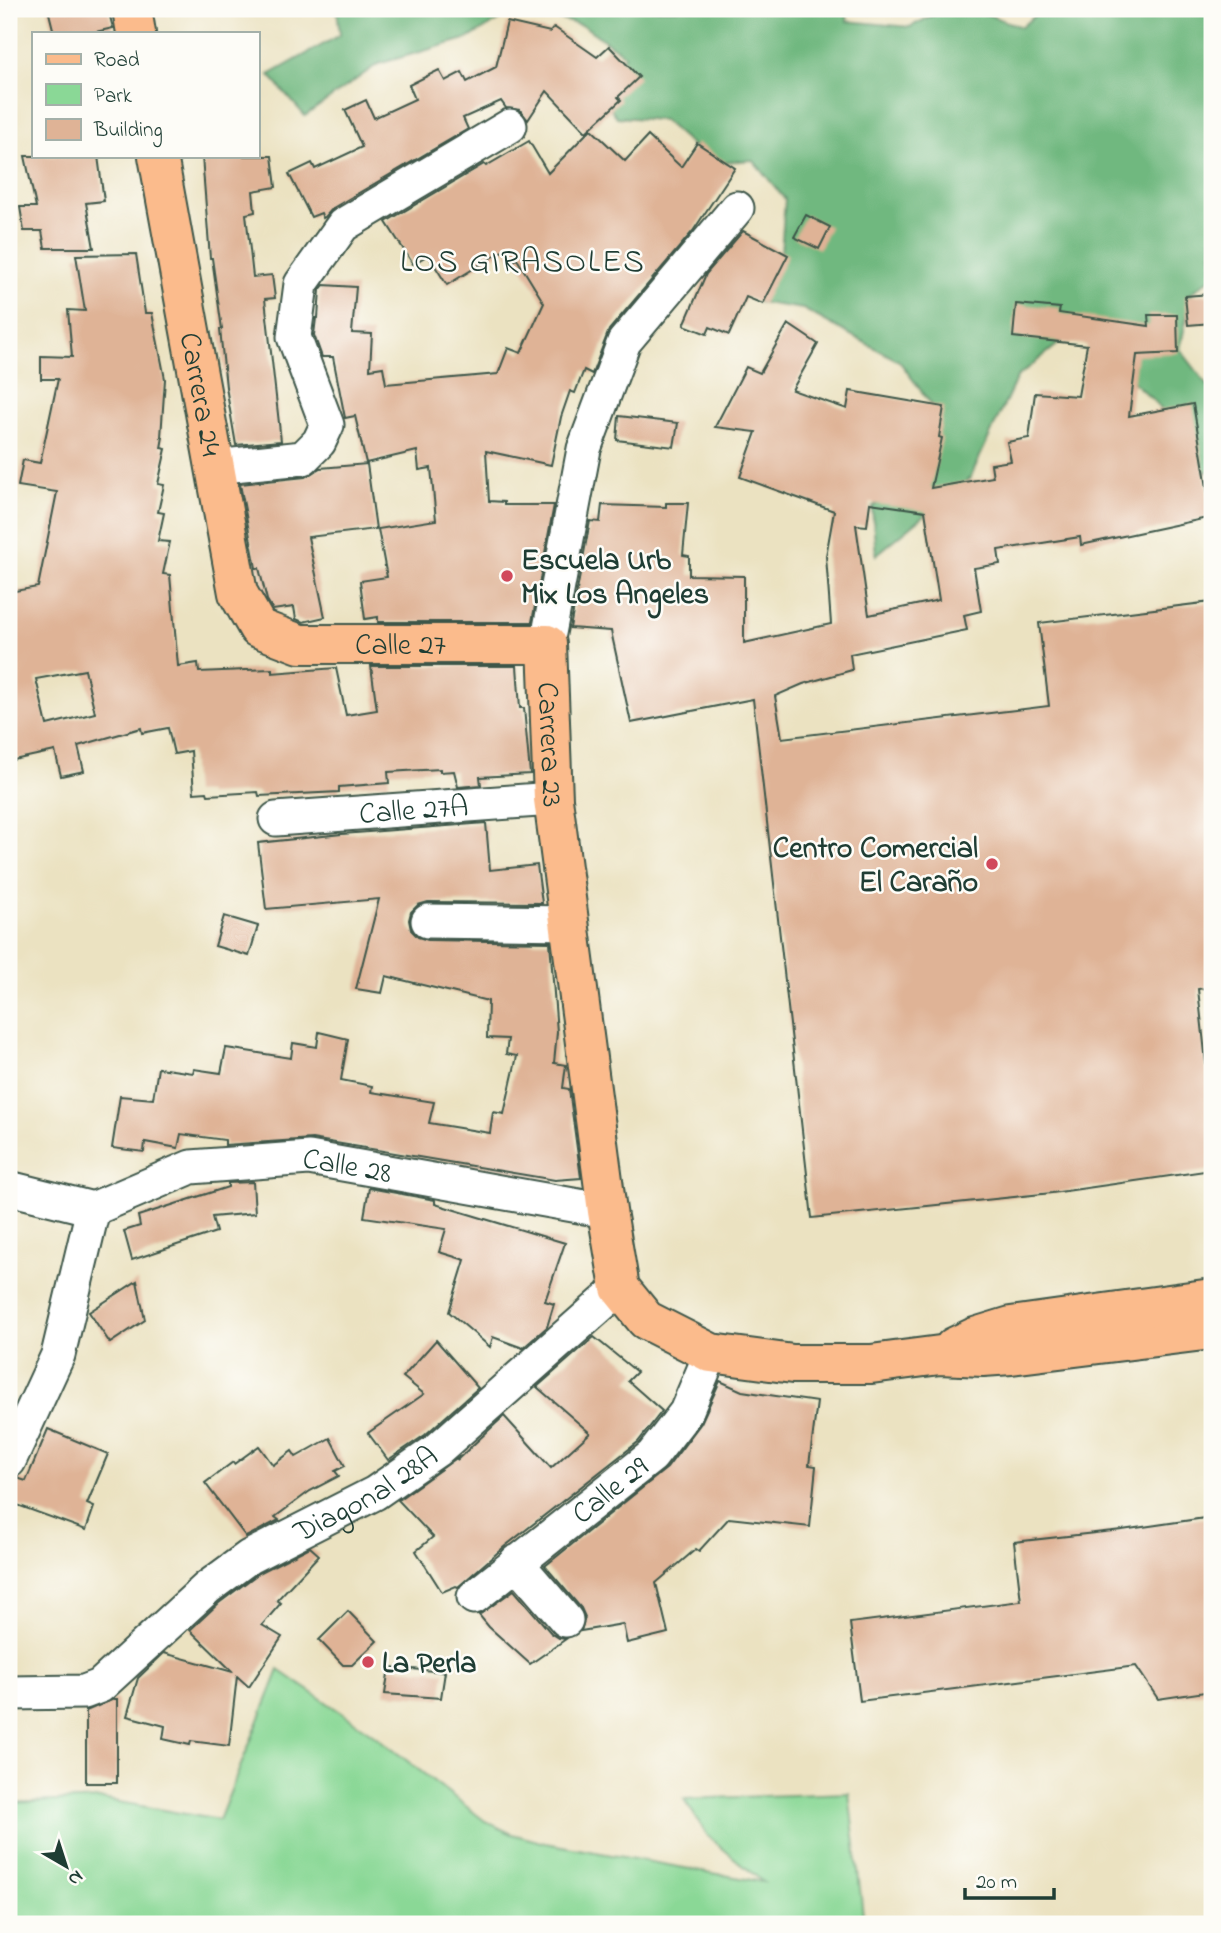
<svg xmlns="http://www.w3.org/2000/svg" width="1221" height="1933" font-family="'Indie Flower',sans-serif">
<rect width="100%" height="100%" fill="#fdfcf7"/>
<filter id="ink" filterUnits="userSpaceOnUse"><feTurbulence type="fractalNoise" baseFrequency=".0143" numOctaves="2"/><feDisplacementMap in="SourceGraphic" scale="14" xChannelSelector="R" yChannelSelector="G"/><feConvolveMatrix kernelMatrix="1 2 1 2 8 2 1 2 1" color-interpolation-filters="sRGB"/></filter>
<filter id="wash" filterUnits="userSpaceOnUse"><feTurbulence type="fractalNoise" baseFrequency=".00686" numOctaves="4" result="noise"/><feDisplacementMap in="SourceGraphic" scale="28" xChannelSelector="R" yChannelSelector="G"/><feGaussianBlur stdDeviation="1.57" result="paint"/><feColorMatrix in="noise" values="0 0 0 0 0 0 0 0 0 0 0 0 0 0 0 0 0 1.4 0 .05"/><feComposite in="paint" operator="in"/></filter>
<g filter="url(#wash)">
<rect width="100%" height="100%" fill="#ebe2c1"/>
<path fill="#8ad896" stroke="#548a65" stroke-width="2" d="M279 1670 370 1732 485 1821 512 1834 545 1843 763 1882 708 1836 684 1799 849 1793 864 1924H9V1803L102 1799 219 1820Z"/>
<g fill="#6fb87f" stroke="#477a5a" stroke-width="2">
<path d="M337 9H517L469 38 378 64 305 116 269 75 340 35Z"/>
<path d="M522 9H848L847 21 910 27 945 9H973L1021 27 1043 9H1212V277L1192 292 1180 349 1212 391V468L1206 473 1157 404 1117 367 1072 333 1017 377 970 478 876 555 872 508 924 459 937 412 899 361 803 309 757 302 781 253 785 199 753 160 712 163 663 120 617 117 594 85 625 55 584 26Z"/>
</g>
<g id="blocks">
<g fill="#dfb396" fill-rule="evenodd">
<path d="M48 9H108L113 28 91 33H54Z"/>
<path d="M507 22 550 32 554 27 597 57 609 46 639 77 618 97 621 100 586 132 547 91 528 120 520 110 506 108 501 101 463 118 468 129 333 208 325 217 323 218 321 213 311 217 289 174 312 163 315 169 362 147 345 110 366 100 374 118 415 99 409 85 439 70 445 81 462 72 467 82 496 67Z"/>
<path d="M591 129 625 161 648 136 681 167 697 143 735 168 693 231 609 330 592 374 584 370 575 393 570 391 561 417 551 465 486 451 489 501 504 502V505H554L532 622H378V617L365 619 360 581 387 577 378 529 436 520 431 468 419 470 417 451 366 463 355 416 345 418 333 357H322L314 335 316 318H318L320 290 324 285 356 287 352 333 372 334 370 369 383 367 386 384 498 374 508 348 521 353 544 303 517 259 513 261 506 249 447 285 428 255 413 264 386 222 484 164 486 166 529 141 548 173Z"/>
<path d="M25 156H98L104 201 86 203 94 248H45L42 231H24L20 207H36Z"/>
<path d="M202 156H272L276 187 253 191 255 212 246 214 253 277 272 275 275 298 265 299 281 441 236 445 226 387 220 329H222L212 258H210Z"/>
<path d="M806 215 830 227 819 249 794 237Z"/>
<path d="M743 231 788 255 763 304 746 297 729 335 710 327 707 334 684 325 706 274Z"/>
<path d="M136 254 145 313H152L165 379 161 437H163L161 448 166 449 158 484 164 485 158 512 164 513 158 541 170 542 163 574 170 575 178 666 198 663 199 672 272 669V673L336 668 346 715 377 710 371 666H517L520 708H524L530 774 480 777 481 785 458 787 454 771 440 772V769L388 772 389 783 339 787V792L259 796 258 792 208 795 207 792 194 793 191 751 174 754 168 728 142 733 141 728 78 746 84 771 61 776 55 751 9 761V592L38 587 57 492 18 486 23 460 40 463 58 379H41V356L72 357 68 310 85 311 76 255ZM85 670 95 713 47 725 36 679Z"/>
<path d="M1211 294 1212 323 1188 325 1185 296Z"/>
<path d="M1016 304 1060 308 1059 313 1149 326 1148 315H1177L1178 353 1137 355 1129 416 1193 404 1212 517 1081 545 1080 537 998 550 1000 564 974 568 981 611 964 615 967 630 850 654 852 670 803 684 775 696 782 738 1049 706 1039 623 1212 602V987L1198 989 1212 1118V1170L1052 1193 812 1218 753 699 631 723 611 631 570 628 590 521 600 522 602 505 666 507V503H688L683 555 689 556V575L744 576V643L831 624 826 556 834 511 740 477 756 432 715 427 746 367 760 373 788 324 818 344 792 390 847 409 850 391 944 407 939 437 942 438 931 488 993 477 991 464 1011 461 1007 442 1029 438 1035 393 1078 396 1087 345 1013 337ZM870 503 925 511 939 600 869 615 856 525 867 526Z"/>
<path d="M619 416 678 423 674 447 617 440Z"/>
<path d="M367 464 376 529 308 537 325 617 303 622 296 619 294 607 273 610 267 600 259 568H256L240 484 305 477 320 468Z"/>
<path d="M486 823 490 870 537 865 542 903 428 902 418 905 411 912 409 920 411 930 418 937 428 940 550 942 557 1032 554 1063 566 1065 563 1088 569 1089 581 1178 555 1180 312 1139 225 1145V1140L181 1134 178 1148 145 1142 144 1152 112 1148 120 1096 153 1099 158 1068 193 1073 194 1069 221 1073 226 1048 291 1058 293 1043 317 1047 319 1032 348 1039 341 1080 372 1086 371 1092 434 1102 429 1123 490 1133 493 1112 504 1114 517 1056 506 1054 508 1039 487 1038 488 1001 386 976 382 993 356 989 379 899 266 909 258 843 342 834Z"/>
<path d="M224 916 258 926 249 956 215 946Z"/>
<path d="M253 1182 255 1213 212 1217 216 1232 132 1260 124 1231 140 1226 138 1216 228 1187V1183Z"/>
<path d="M369 1188 435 1200V1204L565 1243 545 1301 554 1304 547 1327 523 1348 493 1337 490 1347 449 1312 465 1260 439 1252 446 1229 364 1217Z"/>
<path d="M137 1281 145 1320 110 1343 89 1312Z"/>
<path d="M594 1337 637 1372 628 1381 662 1411 638 1442 504 1547 458 1587 456 1586 442 1592 416 1551 433 1537 398 1500 458 1457 457 1460 504 1416 551 1468 590 1433 537 1387Z"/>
<path d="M436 1340 478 1388 425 1435 388 1460 368 1433 424 1394 403 1377Z"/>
<path d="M720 1381 742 1391 817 1402 809 1465 816 1466 810 1527 729 1518 699 1551 696 1549 656 1583 668 1633 627 1643 623 1624 581 1631 585 1617 581 1608 545 1566 667 1468 701 1423Z"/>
<path d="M48 1429 108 1454 87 1504 94 1507 86 1530 9 1502 17 1478 26 1481Z"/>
<path d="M330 1438 345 1466 335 1471 339 1476 310 1491 275 1517 279 1520 246 1537 205 1483 233 1462 234 1464 259 1446 273 1465 292 1451 296 1457Z"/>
<path d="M1212 1517V1691L1158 1699 1136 1666 860 1701 850 1623 1021 1601 1014 1542 1122 1530Z"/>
<path d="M310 1547 319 1555 277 1600 281 1603 262 1625 282 1637 249 1687 237 1676 229 1746 191 1741 190 1745 163 1739 165 1726 127 1716 138 1678 164 1653 233 1672 190 1630 219 1603 259 1573Z"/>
<path d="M514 1590 551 1633 559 1638 566 1639 530 1664 489 1627 479 1615Z"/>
<path d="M348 1611 377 1641 352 1665H343L319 1640Z"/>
<path d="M389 1667 445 1672 441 1698 385 1694Z"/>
<path d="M114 1699H117V1783H86V1711Z"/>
</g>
</g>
</g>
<g filter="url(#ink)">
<use href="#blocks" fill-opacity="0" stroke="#3e5649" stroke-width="2"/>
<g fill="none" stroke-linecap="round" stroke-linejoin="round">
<defs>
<g id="minor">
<path d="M214 467 303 458 319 442 327 425 294 337 301 284 343 225 510 126"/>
<path d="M547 644 584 449 624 342 737 208"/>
<path id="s1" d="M276 819 553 799"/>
<path d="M428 921 569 923"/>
<path d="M9 1188 93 1209"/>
<path id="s2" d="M93 1209 191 1167 309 1158 607 1211"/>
<path d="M9 1461 58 1355 93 1209"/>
<path d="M516 1562 566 1620"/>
<path id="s3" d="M474 1597 652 1456 686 1412 711 1353"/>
<path id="s4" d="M9 1693 84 1692 100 1686 207 1588 249 1557 375 1493 437 1450 620 1288"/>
</g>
<g id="primary">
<path d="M132 9 136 33"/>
<path id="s5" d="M158 156 238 593 258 628 300 644H547L553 799 607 1211 620 1288 646 1320 711 1353 793 1364H871L940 1355 983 1357 1011 1355 1212 1330"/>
<path d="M954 1347 975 1337 1011 1326 1212 1298"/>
</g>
</defs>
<use href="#minor" stroke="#3e5649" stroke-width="37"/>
<use href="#primary" stroke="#3e5649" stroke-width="42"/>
<use href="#minor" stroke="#fff" stroke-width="33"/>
<use href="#primary" stroke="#fbbb8c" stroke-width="38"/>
</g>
</g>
<g fill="#d1495b" stroke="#fdfcf7" stroke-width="2.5">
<circle cx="507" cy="576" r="7"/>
<circle cx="992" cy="864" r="7"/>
<circle cx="368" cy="1662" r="7"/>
</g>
<g text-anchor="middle" stroke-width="5" stroke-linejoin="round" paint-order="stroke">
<g font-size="30" fill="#1f3d34" stroke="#fdfcf7">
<text dy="10" stroke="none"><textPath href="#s5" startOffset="242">Carrera 24</textPath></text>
<text dy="10" stroke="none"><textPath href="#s5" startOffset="630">Calle 27</textPath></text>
<text dy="10" stroke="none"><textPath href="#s5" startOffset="877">Carrera 23</textPath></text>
<text dy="10" stroke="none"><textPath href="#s1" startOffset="138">Calle 27A</textPath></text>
<text dy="10" stroke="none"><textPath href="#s2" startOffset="264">Calle 28</textPath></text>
<text dy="10" stroke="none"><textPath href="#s3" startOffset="173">Calle 29</textPath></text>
<text dy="10" stroke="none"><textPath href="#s4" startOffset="422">Diagonal 28A</textPath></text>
</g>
<g font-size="30" font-weight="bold" fill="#1f3d34" stroke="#fdfcf7" text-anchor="start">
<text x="521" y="569">Escuela Urb<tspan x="521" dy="34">Mix Los Angeles</tspan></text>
<text x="978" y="857" text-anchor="end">Centro Comercial<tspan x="978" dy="34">El Caraño</tspan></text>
<text x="382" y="1672">La Perla</text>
</g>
<g font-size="32" letter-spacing="2" fill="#1f3d34" stroke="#fdfcf7">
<text x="523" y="271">LOS GIRASOLES</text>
</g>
</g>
<rect width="1221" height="1933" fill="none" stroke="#fdfcf7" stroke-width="35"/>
<rect x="32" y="32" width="228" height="126" fill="#fdfcf7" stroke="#a4b0a9" stroke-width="2"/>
<rect x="46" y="54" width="35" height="10" fill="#fbbb8c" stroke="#a4b0a9" stroke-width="2"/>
<text x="94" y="66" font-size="21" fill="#1f3d34">Road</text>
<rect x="46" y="84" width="35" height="21" fill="#8ad896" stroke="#a4b0a9" stroke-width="2"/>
<text x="94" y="102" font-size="21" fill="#1f3d34">Park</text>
<rect x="46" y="119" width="35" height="21" fill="#dfb396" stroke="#a4b0a9" stroke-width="2"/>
<text x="94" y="136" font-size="21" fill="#1f3d34">Building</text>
<g transform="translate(66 1866) rotate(141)" stroke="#fdfcf7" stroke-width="5" paint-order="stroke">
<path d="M0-5L12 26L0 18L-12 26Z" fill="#1f3d34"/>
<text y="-10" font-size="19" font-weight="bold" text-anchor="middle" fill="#1f3d34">N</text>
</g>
<path d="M965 1888v10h89v-10" fill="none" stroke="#1f3d34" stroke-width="3.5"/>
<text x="976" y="1888" font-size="21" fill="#1f3d34" stroke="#fdfcf7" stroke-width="5" paint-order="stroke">20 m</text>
</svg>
